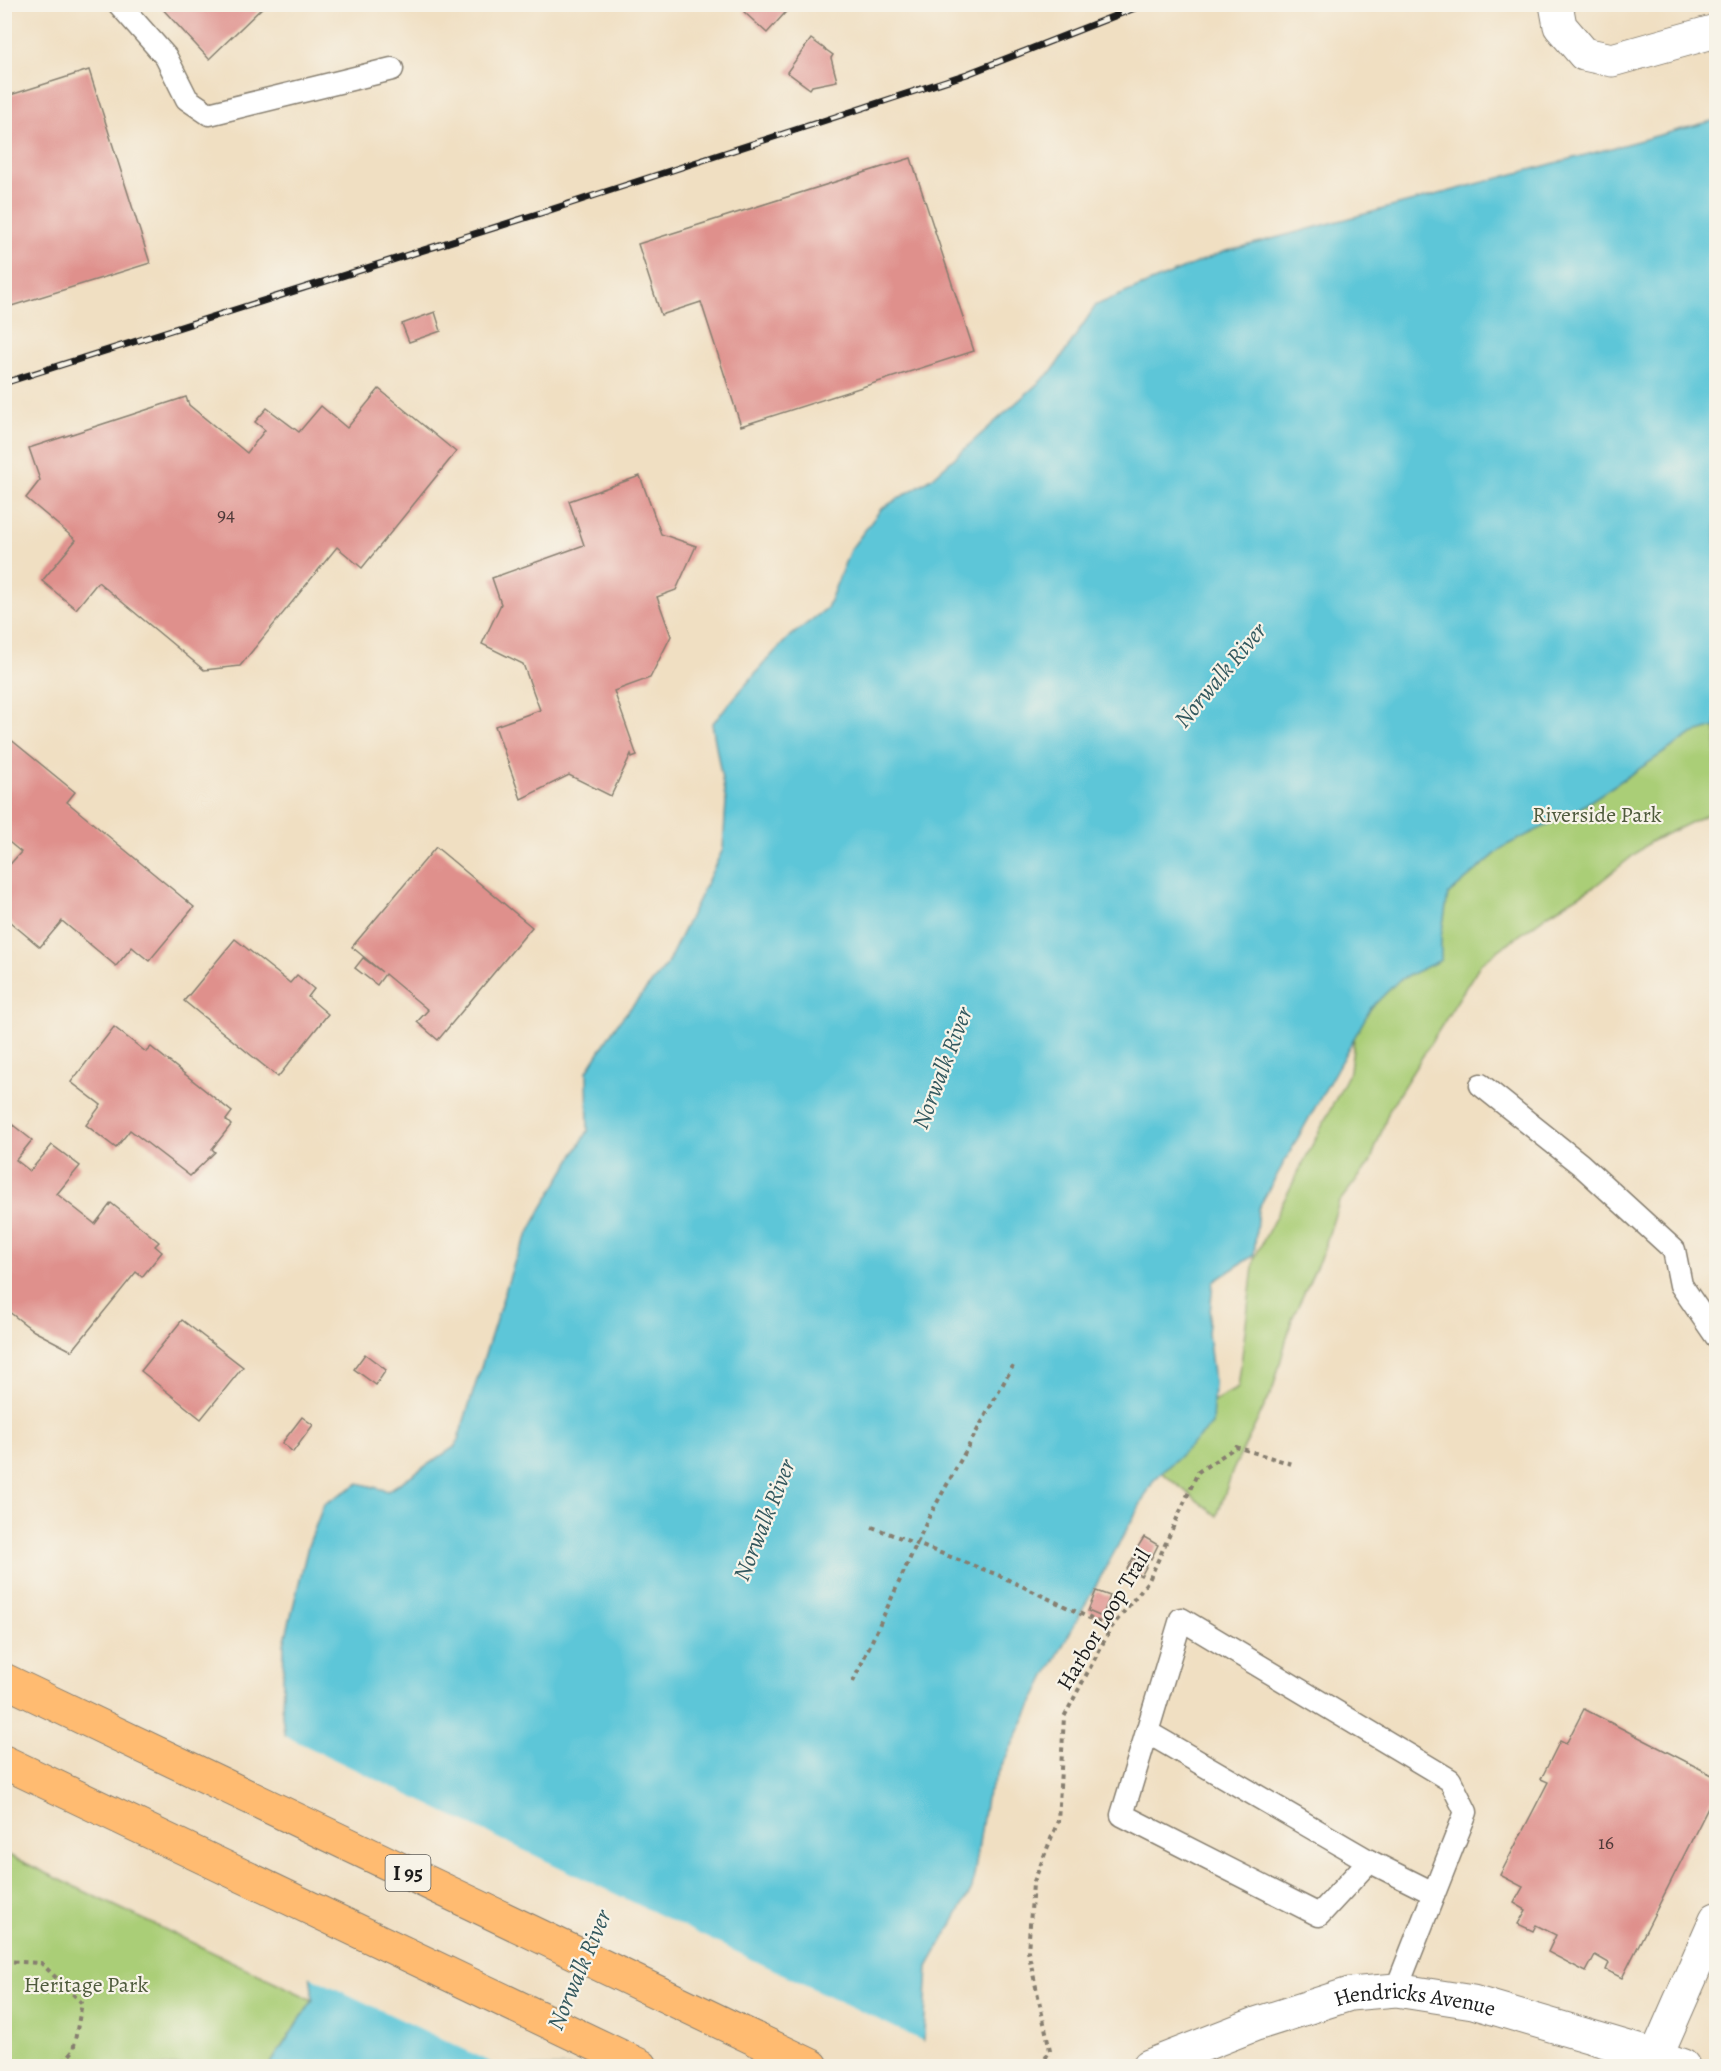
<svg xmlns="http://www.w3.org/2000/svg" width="1721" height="2071" font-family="Alegreya,serif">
<rect width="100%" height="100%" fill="#f7f3e8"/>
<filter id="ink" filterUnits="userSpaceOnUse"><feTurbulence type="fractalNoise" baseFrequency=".0167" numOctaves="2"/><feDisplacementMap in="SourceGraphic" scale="12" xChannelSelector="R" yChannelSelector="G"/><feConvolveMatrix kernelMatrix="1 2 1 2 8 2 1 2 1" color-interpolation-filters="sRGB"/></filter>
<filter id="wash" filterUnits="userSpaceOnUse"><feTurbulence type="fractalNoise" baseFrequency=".008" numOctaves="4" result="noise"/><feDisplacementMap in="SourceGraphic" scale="24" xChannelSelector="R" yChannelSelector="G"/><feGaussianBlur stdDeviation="1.35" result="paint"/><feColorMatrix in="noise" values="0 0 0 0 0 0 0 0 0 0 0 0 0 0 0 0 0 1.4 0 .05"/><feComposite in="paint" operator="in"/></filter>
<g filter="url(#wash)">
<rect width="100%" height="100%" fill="#f0dfc2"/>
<g fill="#aace77" stroke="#63754a" stroke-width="1.5">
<path d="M1716 705V810L1650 842 1595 886 1550 913 1481 963 1390 1108 1370 1163 1339 1202 1323 1252 1292 1319 1273 1389 1233 1470 1217 1516 1151 1464 1185 1416 1238 1388 1254 1259 1350 1071 1361 985 1450 869Z"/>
<path d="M4 1853 313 2000 269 2066H5Z"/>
</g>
<path fill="#5dc6d8" stroke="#3c717a" stroke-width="1.5" d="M1716 120V727L1692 734 1574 812 1505 846 1448 895 1441 937V960L1399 980 1371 1008 1258 1209 1254 1255 1213 1282 1208 1333 1214 1383 1212 1425 1154 1480 1046 1676 986 1798 972 1889 928 1967 922 2066H269L313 2000 282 1714 284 1644 308 1546 324 1504 359 1483 388 1491 456 1446 515 1260 542 1208 588 1131 587 1071 617 1024 666 966 723 849 726 802 712 724 766 661 788 638 827 608 850 550 881 509 932 478 1053 370 1096 305 1223 252Z"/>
<path fill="#f0dfc2" d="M281 1734 927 2043 925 2066H499L307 1975Z"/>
<g id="blocks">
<g fill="#df908c">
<path d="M158 4H266L209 59Z"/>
<path d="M750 4H793L767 33 744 12Z"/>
<path d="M811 39 833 55 831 58 837 81 812 86 810 89 787 72Z"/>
<path d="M89 70 150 263 5 308 4 150 8 148 4 136V97Z"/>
<path d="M911 158 974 351 741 426 701 302 661 315 638 244Z"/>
<path d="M435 312 441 331 409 342 402 324Z"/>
<path d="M379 389 456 452 362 568 337 547 240 666 204 670 98 582 76 609 42 581 76 540 26 498 40 480 29 448 186 397 189 405 247 453 265 430 255 422 267 408 299 432 321 406 347 428Z"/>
<path d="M640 476 661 534 696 546 676 590 657 597 671 636 650 678 614 691 637 756 632 758 631 754 611 796 569 775 521 799 495 726 540 710 523 664 482 644 501 604 492 578 584 545 569 501Z"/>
<path d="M4 734 75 792 67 802 194 907 149 961 132 947 116 966 62 921 40 947 4 917V871L21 852 4 838Z"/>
<path d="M436 847 532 927 438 1040 417 1022 428 1010 385 974 377 985 355 968 363 958 382 972 352 947Z"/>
<path d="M235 939 290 983 297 975 314 989 308 997 328 1014 278 1077 184 1001Z"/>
<path d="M114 1027 146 1052 151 1047 232 1112 226 1120 231 1125 212 1149 215 1152 190 1176 130 1130 116 1148 86 1125 101 1105 71 1082Z"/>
<path d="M4 1118 32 1140 16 1160 30 1171 52 1145 80 1166 57 1194 95 1224 111 1203 159 1242 155 1246 162 1252 142 1277 136 1272 72 1351 34 1331 4 1308Z"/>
<path d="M182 1320 243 1367 201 1419 141 1371Z"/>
<path d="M365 1354 386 1370 376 1385 354 1369Z"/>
<path d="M302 1417 313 1425 293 1452 282 1443Z"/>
<path d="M1144 1537 1158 1545 1151 1559 1136 1550Z"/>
<path d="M1133 1558 1147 1565 1141 1576 1127 1569Z"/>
<path d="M1096 1591 1110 1596 1102 1617 1088 1611Z"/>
<path d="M1584 1709 1716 1777V1792L1622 1978 1606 1970 1609 1963 1595 1955 1586 1972 1548 1952 1556 1935 1536 1925 1533 1931 1518 1924 1526 1910 1514 1903 1523 1887 1500 1875 1548 1782 1541 1779 1560 1741 1566 1744Z"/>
</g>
</g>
</g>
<g filter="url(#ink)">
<use href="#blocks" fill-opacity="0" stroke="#867e6f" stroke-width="1.5"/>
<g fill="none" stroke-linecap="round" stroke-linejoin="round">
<defs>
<g id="service">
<path d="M119 4 166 57 187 99 209 114 392 69"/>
<path d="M1481 1085 1580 1164 1674 1250 1681 1285 1716 1336"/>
<path d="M1147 1732 1369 1861"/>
<path d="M1396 1990 1466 1812 1450 1780 1181 1619 1122 1815 1319 1915 1369 1861 1433 1893"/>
</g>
<g id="minor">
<path d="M1556 4 1560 26 1584 54 1612 60 1716 31"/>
<path d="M1656 2056 1716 1919"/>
<path id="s1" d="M1149 2066 1256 2024 1350 1994 1396 1990 1473 2002 1656 2056 1683 2066"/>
</g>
<g id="motorway">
<path d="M4 1680 812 2066"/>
<path d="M4 1762 641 2066"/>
</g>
</defs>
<use href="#service" stroke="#867e6f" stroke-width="25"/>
<use href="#minor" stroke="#867e6f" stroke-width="35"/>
<use href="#motorway" stroke="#867e6f" stroke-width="35"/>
<g stroke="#867e6f" stroke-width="4" stroke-dasharray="4.5 4.5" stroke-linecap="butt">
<path d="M872 1527 998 1575 1111 1628"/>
<path d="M853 1682 929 1517 1013 1366"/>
<path d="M4 1961 41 1963 82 2003 73 2051 60 2066"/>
<path d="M1041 2066 1050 2050 1028 1951 1033 1884 1058 1821 1064 1717 1111 1628 1149 1580 1198 1472 1236 1447 1295 1465"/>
</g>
<use href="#service" stroke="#fff" stroke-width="22"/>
<use href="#minor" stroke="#fff" stroke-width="33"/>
<use href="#motorway" stroke="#ffbb71" stroke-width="33"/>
<defs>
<path id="rail" d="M4 383 550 210 967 74 1145 4"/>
</defs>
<use href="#rail" stroke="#1c1c1c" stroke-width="7"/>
<use href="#rail" stroke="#f7f3e8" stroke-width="4.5" stroke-dasharray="14" stroke-linecap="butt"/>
</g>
</g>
<g text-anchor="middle" stroke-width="4.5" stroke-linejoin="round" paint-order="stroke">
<g font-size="20" fill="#4d3938">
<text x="226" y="521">94</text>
<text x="1606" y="1849">16</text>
</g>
<rect fill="#f7f3e8" stroke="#5e5c59" stroke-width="1.5" x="385.5" y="1855" width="45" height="36" rx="4.5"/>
<g font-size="21" font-weight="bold" fill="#1c1c1c">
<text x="408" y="1880">I 95</text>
</g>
<g font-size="22" fill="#4e5a3c" stroke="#f7f3e8">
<text x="1597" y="822">Riverside Park</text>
<text x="86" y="1992">Heritage Park</text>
</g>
<g font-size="22" fill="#1c1c1c" stroke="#f7f3e8">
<text transform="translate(1103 1619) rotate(-59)" y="8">Harbor Loop Trail</text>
<text dy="8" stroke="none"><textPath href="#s1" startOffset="279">Hendricks Avenue</textPath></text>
</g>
<g font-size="24" font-style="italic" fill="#33585e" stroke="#f7f3e8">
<text transform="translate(1220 675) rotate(-50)" y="8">Norwalk River</text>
<text transform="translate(942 1068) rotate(-69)" y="8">Norwalk River</text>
<text transform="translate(764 1520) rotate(-68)" y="8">Norwalk River</text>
<text transform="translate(579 1970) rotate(-67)" y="8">Norwalk River</text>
</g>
</g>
<rect width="1721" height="2071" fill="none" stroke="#f7f3e8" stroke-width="24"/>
</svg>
